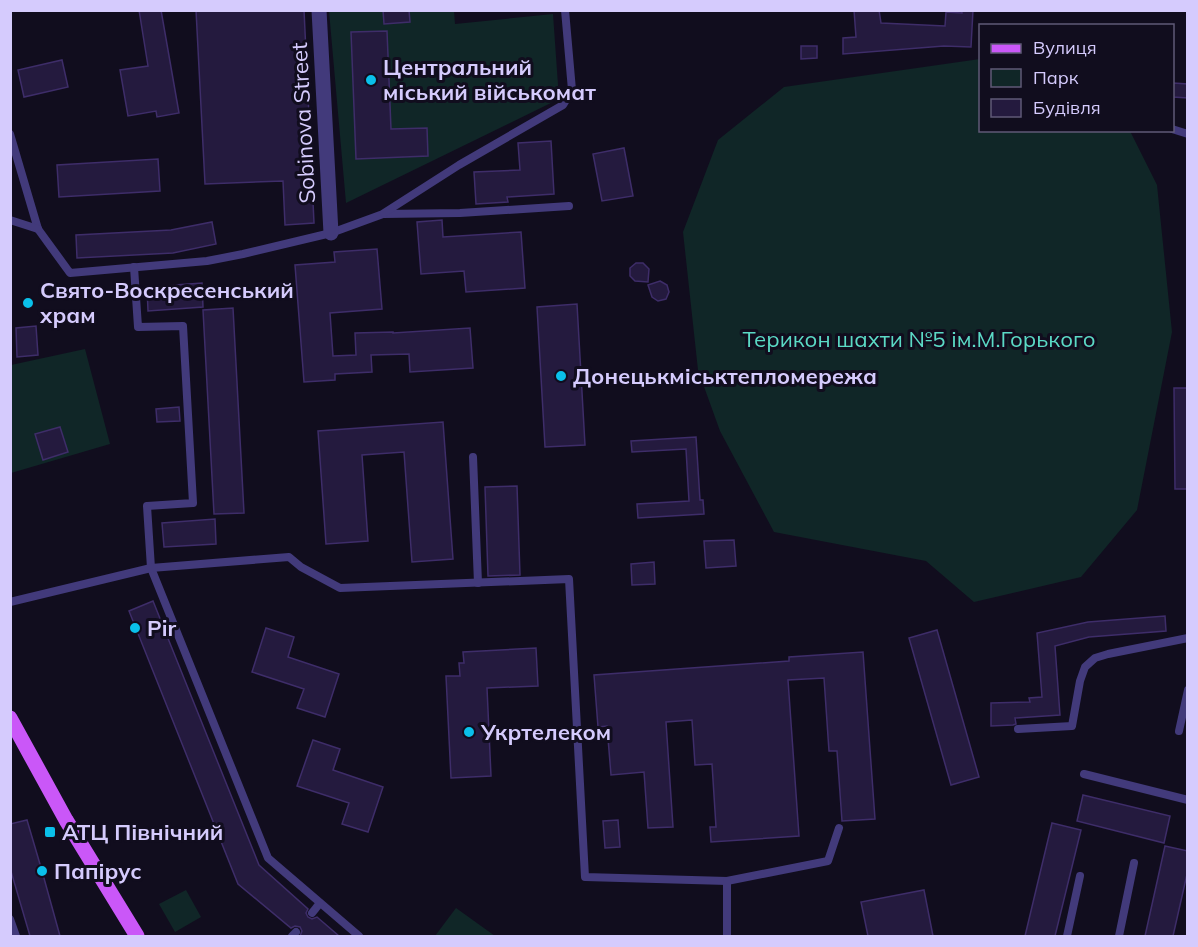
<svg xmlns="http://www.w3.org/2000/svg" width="1198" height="947" font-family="Mulish,sans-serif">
<rect width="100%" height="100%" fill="#110d1e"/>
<g fill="#102627">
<path d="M329 11H454L455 24 553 14 559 99 346 203Z"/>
<path d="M980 59V130L1130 131 1157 185 1172 332 1137 510 1081 577 974 602 926 561 774 532 720 431 698 370 683 232 718 140 784 87Z"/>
<path d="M85 349 110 444 11 473V365Z"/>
<path d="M186 890 201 917 175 932 159 904Z"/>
<path d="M456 908 495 936H435Z"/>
</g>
<g fill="#241a3e" stroke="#3e2d69" stroke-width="1.5">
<path d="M139 10H161L179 113 157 117 156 111 128 116 120 70 148 66Z"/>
<path d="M196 10H304L314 223 285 225 283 181 205 184Z"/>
<path d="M383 10H409L410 22 384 24Z"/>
<path d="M854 10H879L881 23 945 26 946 12 962 13V10H973L971 47 944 46 843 54V38L856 37Z"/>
<path d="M387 31 391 129 427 128 428 156 356 159 351 32Z"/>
<path d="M801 46H817V58L801 59Z"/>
<path d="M62 60 68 87 24 97 18 70Z"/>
<path d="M1173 83 1188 84V98L1173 97Z"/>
<path d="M551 141 554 194 507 197 508 202 476 204 474 172 520 170 518 143Z"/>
<path d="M624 148 633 196 602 201 593 154Z"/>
<path d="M158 159 160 191 59 197 57 165Z"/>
<path d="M442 220 443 237 521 232 525 288 466 292 464 271 421 274 417 222Z"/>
<path d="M212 222 216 244 173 253 77 258 76 235 171 230Z"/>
<path d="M377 249 382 309 330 313 333 356 356 355 355 333 393 332V333L470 328 473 368 410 372 409 354 371 355 372 372 335 374V380L304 382 295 265 335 262 334 252Z"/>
<path d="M636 263H643L649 269 648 282 635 281 630 276V268Z"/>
<path d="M660 281 667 285 669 292 666 299 658 301 652 297 648 285Z"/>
<path d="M202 283 203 307 148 311 147 287Z"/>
<path d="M577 304 585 445 545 447 537 307Z"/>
<path d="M233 308 244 513 214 514 203 310Z"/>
<path d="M36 326 38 355 17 357 16 328Z"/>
<path d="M1174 388H1188V489H1175Z"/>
<path d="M179 407 180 421 157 422 156 409Z"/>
<path d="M443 422 453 559 412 562 404 452 362 455 368 541 326 544 318 431Z"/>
<path d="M60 427 68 452 43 460 35 434Z"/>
<path d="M696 437 700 500H703L704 514 638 518 637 504 689 501 686 449 632 452 631 441Z"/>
<path d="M517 486 520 575 488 576 485 487Z"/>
<path d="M215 519 216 544 164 547 162 523Z"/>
<path d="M734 540 736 566 706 568 704 541Z"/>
<path d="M654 562 655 584 632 585 631 564Z"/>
<path d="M153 601 259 865 308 909 306 913 308 917 312 919 317 917 339 936H300L302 931 300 927 295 926 291 928 238 884 129 611Z"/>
<path d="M1165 616 1166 631 1089 637 1055 646 1060 715 1015 718 1016 724 1013 725 991 726V703L1030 702 1029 698 1042 697 1037 633 1088 622Z"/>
<path d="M266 628 294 637 288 657 339 674 325 717 297 708 304 689 252 672Z"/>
<path d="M937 630 979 777 951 785 909 638Z"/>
<path d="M536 648 538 686 487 688 491 776 451 778 446 676H460L459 663H464L463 652Z"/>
<path d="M863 652 875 819 842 821 837 751H829L824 678 788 680 799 836 711 842 710 827H716L712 764 695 765 692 720 666 722 673 827 648 828 644 772 611 775 607 726 598 727 594 675 789 661V657Z"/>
<path d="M313 740 340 749 333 770 383 787 368 832 342 824 349 803 297 786Z"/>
<path d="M1083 795 1170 816 1164 843 1077 821Z"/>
<path d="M27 820 42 871 60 936H30L10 868V824Z"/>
<path d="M618 820 620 847 605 848 603 821Z"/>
<path d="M1052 823 1081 830 1055 936H1025Z"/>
<path d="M1165 846 1188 851V870L1173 936H1145Z"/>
<path d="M924 890 933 936H868L861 902Z"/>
</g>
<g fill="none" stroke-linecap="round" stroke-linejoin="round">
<g stroke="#423a7b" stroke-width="8">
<path d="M1172 129 1188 134"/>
<path d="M10 134 38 229 70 273 207 261 243 254 331 233 383 214 460 213 569 206"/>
<path d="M384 213 459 165 563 105 572 90 565 10"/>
<path d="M10 220 38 229"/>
<path d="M134 267 138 327 183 326 193 503 147 506 151 568 268 858 359 936"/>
<path d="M473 457 478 583"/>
<path d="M10 602 151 568 289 557 301 567 340 588 569 579 585 877 727 881 828 861 839 828"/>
<path d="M1018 729 1072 726 1080 681 1085 667 1095 658 1108 654 1188 638"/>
<path d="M1179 731 1188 690"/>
<path d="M1084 774 1188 800"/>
<path d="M727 881V936"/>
<path d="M312 913 320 903"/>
<path d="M10 919 16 936"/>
<path d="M292 936 296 932"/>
<path d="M1067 936 1080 876"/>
<path d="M1119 936 1134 863"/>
</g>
<path stroke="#423a7b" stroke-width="15" d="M319 10 331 233"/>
<path stroke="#ca57f8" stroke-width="15" d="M10 718 66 820 137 936"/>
</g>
<g fill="#0ac0ea" stroke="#110d1e" stroke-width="2">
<circle cx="371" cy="80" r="6"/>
<circle cx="28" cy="303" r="6"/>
<circle cx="561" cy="376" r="6"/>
<circle cx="135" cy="628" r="6"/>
<circle cx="469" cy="732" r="6"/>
<rect x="44" y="826" width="12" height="12" rx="3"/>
<circle cx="42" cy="871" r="6"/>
</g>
<g text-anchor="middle" stroke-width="6" stroke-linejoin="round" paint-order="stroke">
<g font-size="22" font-weight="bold" fill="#d5cbfd" stroke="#110d1e" text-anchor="start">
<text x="383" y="75">Центральний<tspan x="383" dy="25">міський військомат</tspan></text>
<text x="40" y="298">Свято-Воскресенський<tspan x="40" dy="25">храм</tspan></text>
<text x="573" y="384">Донецькміськтепломережа</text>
<text x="147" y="636">Pir</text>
<text x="481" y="740">Укртелеком</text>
<text x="62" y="840">АТЦ Північний</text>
<text x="54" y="879">Папірус</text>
</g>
<g font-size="22" fill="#d5cbfd" stroke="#110d1e">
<text transform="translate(303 123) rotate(-93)" y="8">Sobinova Street</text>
</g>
<g font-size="22" fill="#5bd9c5" stroke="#110d1e">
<text x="919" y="347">Терикон шахти №5 ім.М.Горького</text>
</g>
</g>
<rect width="1198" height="947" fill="none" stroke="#d5cbfd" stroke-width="24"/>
<rect x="979" y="24" width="195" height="108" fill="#110d1e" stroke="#5f5977" stroke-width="1.5"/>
<rect x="991" y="44" width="30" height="9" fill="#ca57f8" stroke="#5f5977" stroke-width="1.5"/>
<text x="1033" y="54" font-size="18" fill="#d5cbfd">Вулиця</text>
<rect x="991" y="69" width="30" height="18" fill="#102627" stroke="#5f5977" stroke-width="1.5"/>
<text x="1033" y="84" font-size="18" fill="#d5cbfd">Парк</text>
<rect x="991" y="99" width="30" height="18" fill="#241a3e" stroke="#5f5977" stroke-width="1.5"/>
<text x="1033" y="114" font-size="18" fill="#d5cbfd">Будівля</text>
</svg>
